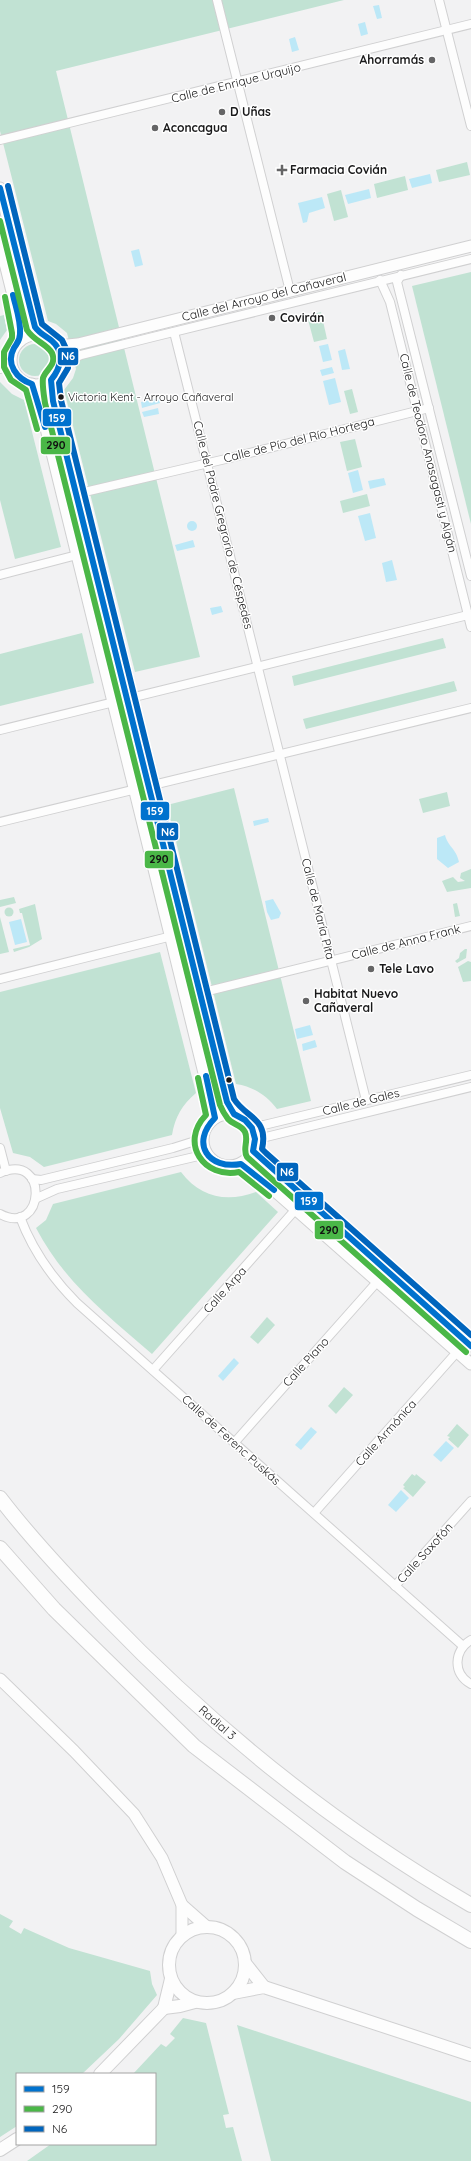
<svg xmlns="http://www.w3.org/2000/svg" width="471" height="2161" font-family="Quicksand,sans-serif">
<rect width="100%" height="100%" fill="#f2f2f3"/>
<g fill="#c1e2d3">
<path d="M0 0H344L56 71 200 657 135 672 64 390 73 378 76 369 67 333 56 324 48 321 0 131Z"/>
<path d="M467 162 470 175 439 182 436 170Z"/>
<path d="M405 176 408 190 377 198 374 184Z"/>
<path d="M341 190 348 217 334 221 327 194Z"/>
<path d="M471 272V524L412 286Z"/>
<path d="M321 312 327 339 314 342 307 316Z"/>
<path d="M4 315 7 330 0 340V316Z"/>
<circle cx="35" cy="360" r="16"/>
<path d="M0 382 12 394 24 400 61 547 15 559 0 500Z"/>
<path d="M352 389 358 412 350 414 344 391Z"/>
<path d="M355 439 362 467 347 471 340 442Z"/>
<path d="M367 494 370 506 343 513 340 501Z"/>
<path d="M82 633 94 683 0 706V654Z"/>
<path d="M443 638 446 648 294 686 292 676Z"/>
<path d="M454 681 457 691 306 729 303 719Z"/>
<path d="M234 788 311 1101 277 1109C266 1095 254 1087 236 1084L167 805Z"/>
<path d="M447 792 450 806 423 813 419 799Z"/>
<path d="M471 869V888L447 892 442 881 453 877 458 882 465 881 460 878 461 873Z"/>
<path d="M14 897 16 903 0 907V900Z"/>
<path d="M457 903 460 916 455 917 453 904Z"/>
<path d="M35 904 42 939 29 947 14 952 13 949 30 945 22 913H20L19 909Z"/>
<circle cx="9" cy="912" r="4.5"/>
<path d="M0 917 9 952 0 954Z"/>
<path d="M465 949H467L466 958 457 963 455 961 459 958 460 953Z"/>
<path d="M160 952 196 1093C182 1105 175 1117 172 1135L44 1167 30 1157 13 1153 0 1108V992Z"/>
<path d="M468 961 471 962V981L463 982 458 967Z"/>
<path d="M181 1172C200 1197 226 1203 256 1192L278 1212 152 1354C106 1314 65 1283 36 1228L46 1220 53 1204Z"/>
<path d="M267 1317 275 1325 258 1344 250 1337Z"/>
<path d="M344 1387 353 1395 336 1414 328 1406Z"/>
<path d="M457 1424 469 1435 458 1448 448 1439 450 1437 447 1436Z"/>
<path d="M412 1474 415 1476 416 1474 426 1482 413 1497 403 1488 405 1487 403 1485Z"/>
<path d="M0 1914 13 1921 9 1927 21 1934 24 1928 69 1948 150 1971 152 1984 157 1995 119 2039 82 2074H17V2126L0 2137Z"/>
<path d="M183 2018 206 2023 229 2114 223 2115 226 2128 233 2127 242 2161H27L51 2144H155V2074H133L161 2044 166 2047 175 2038 170 2034Z"/>
<path d="M237 2025 471 2102V2161H271Z"/>
</g>
<g fill="#bce8f7">
<path d="M379 5 382 18 377 19 373 6Z"/>
<path d="M365 22 368 34 361 36 358 24Z"/>
<path d="M295 37 299 50 292 52 289 39Z"/>
<path d="M430 174 432 183 412 188 409 179Z"/>
<path d="M369 189 371 198 348 204 345 195Z"/>
<path d="M322 197 325 208 309 213 307 222 303 223 298 203Z"/>
<path d="M139 249 143 265 135 267 131 251Z"/>
<path d="M328 344 332 360 323 362 319 346Z"/>
<path d="M345 349 350 369 342 370 338 351Z"/>
<path d="M332 367 334 373 322 376 320 370Z"/>
<path d="M335 378 341 402 329 405 323 381Z"/>
<path d="M159 398 160 403 142 408 141 402Z"/>
<path d="M158 408 159 414 144 417 142 412Z"/>
<path d="M358 470 363 490 353 493 348 473Z"/>
<path d="M384 478 386 485 370 489 368 481Z"/>
<path d="M370 513 376 538 365 541 358 516Z"/>
<circle cx="192" cy="526" r="5"/>
<path d="M193 540 195 547 177 551 175 545Z"/>
<path d="M392 560 397 580 386 582 382 563Z"/>
<path d="M221 606 223 612 212 615 210 608Z"/>
<path d="M268 818 269 822 254 826 253 821Z"/>
<path d="M445 835C448 847 456 848 459 862L448 868 437 859V838Z"/>
<path d="M273 899 281 913 279 918 271 920 267 912 265 901Z"/>
<path d="M21 919 27 942 15 945 9 922Z"/>
<path d="M310 1025 313 1035 297 1039 295 1029Z"/>
<path d="M315 1040 317 1047 303 1051 302 1044Z"/>
<path d="M234 1358 239 1363 223 1381 218 1376Z"/>
<path d="M311 1427 317 1432 301 1450 295 1445Z"/>
<path d="M446 1441 454 1448 441 1462 433 1455Z"/>
<path d="M401 1490 409 1498 396 1512 388 1505Z"/>
</g>
<g fill="none" stroke-linecap="round" stroke-linejoin="round">
<defs>
<g id="street">
<path d="M217 0 290 291"/>
<path d="M439 0 471 126"/>
<path d="M0 140 471 24"/>
<path d="M401 275 397 282 471 576"/>
<path d="M380 280 390 302 471 627"/>
<path d="M174 332 366 1100"/>
<path d="M61 364 81 355 153 337 471 259"/>
<path d="M0 369 12 366"/>
<path d="M76 494 230 458 429 408"/>
<path d="M0 575 77 555"/>
<path d="M0 730 468 615"/>
<path d="M0 822 471 708"/>
<path d="M0 979 172 936"/>
<path d="M200 993 471 926"/>
<path d="M251 1125H264L471 1075"/>
<path d="M255 1143 266 1137 471 1087"/>
<path d="M0 1148 6 1171"/>
<path d="M0 1173C50 1151 45 1238 0 1214"/>
<path d="M32 1179 41 1180 173 1148 192 1142 203 1136"/>
<path d="M37 1198 57 1189 207 1154"/>
<path d="M20 1217C32 1249 53 1279 77 1303L463 1646"/>
<path d="M153 1370 296 1209"/>
<path d="M235 1442 377 1282"/>
<path d="M314 1513 457 1352"/>
<path d="M395 1586 471 1501"/>
<path d="M471 1640C454 1650 452 1674 471 1684"/>
</g>
<g id="secondary">
<path d="M0 188 32 317 40 335"/>
<path d="M0 243 19 320 20 341"/>
<circle cx="36" cy="360" r="25"/>
<path d="M57 346 78 344 471 246"/>
<path d="M51 380 53 401 223 1084 227 1102 234 1114"/>
<path d="M32 384 40 404 215 1118"/>
<circle cx="229" cy="1140" r="26"/>
<path d="M253 1151 471 1346"/>
<path d="M241 1164 251 1170 471 1364"/>
<path d="M0 1679 74 1751 134 1814 162 1858 182 1905V1936"/>
<path d="M182 1905 207 1927"/>
</g>
<g id="primary">
<circle cx="207" cy="1965" r="38"/>
<path d="M245 1963 264 1987"/>
<path d="M233 1993 264 1987 471 2055"/>
<path d="M164 2008 180 2006 195 2002"/>
<path d="M164 2008 171 1979"/>
<path d="M100 2074 164 2008"/>
<path d="M0 2150 17 2139"/>
</g>
<g id="highway">
<path id="s1" d="M0 1498C32 1540 68 1578 105 1616 213 1728 336 1827 471 1905"/>
<path d="M0 1548 54 1609 194 1746 345 1862 417 1909 471 1941"/>
</g>
</defs>
<use href="#street" stroke="#d0d0d1" stroke-width="10"/>
<use href="#secondary" stroke="#d0d0d1" stroke-width="13"/>
<use href="#primary" stroke="#d0d0d1" stroke-width="14"/>
<use href="#highway" stroke="#d0d0d1" stroke-width="16"/>
<use href="#street" stroke="#fdfdfd" stroke-width="8"/>
<use href="#secondary" stroke="#fdfdfd" stroke-width="11"/>
<use href="#primary" stroke="#fdfdfd" stroke-width="12"/>
<use href="#highway" stroke="#fdfdfd" stroke-width="14"/>
<defs>
<g id="bus-1">
<path d="M0 188 35 327C40 334 46 336 52 341 65 352 61 368 51 380L53 401 227 1102 234 1114 245 1120 252 1128 255 1139 253 1151 471 1346"/>
<path d="M13 295C16 308 21 321 20 334 20 341 17 343 14 348 5 364 17 379 32 384L45 427"/>
<path d="M206 1076 215 1118C190 1143 208 1170 241 1164L274 1190"/>
</g>
<g id="bus-2">
<path d="M0 221 27 330C34 341 47 344 52 353 57 365 46 369 43 378 42 385 44 396 45 403L220 1105C222 1110 225 1115 228 1119 233 1125 241 1124 245 1132 249 1141 242 1149 247 1157L466 1352"/>
<path d="M5 297 12 333V338L4 352V367L11 380 26 390 37 429"/>
<path d="M198 1078 206 1115C179 1143 204 1179 239 1172L269 1196"/>
</g>
<path id="bus-3" d="M8 186 42 324 62 340 68 353V368L59 383 61 400 234 1099C246 1118 269 1118 262 1149L266 1153 471 1335"/>
</defs>
<use href="#bus-1" stroke="#fff" stroke-width="9"/>
<use href="#bus-2" stroke="#fff" stroke-width="9"/>
<use href="#bus-3" stroke="#fff" stroke-width="9"/>
<use href="#bus-1" stroke="#0072ce" stroke-width="6"/>
<use href="#bus-2" stroke="#4ab747" stroke-width="6"/>
<use href="#bus-3" stroke="#0065bd" stroke-width="6"/>
</g>
<g fill="#656566" stroke="#fff" stroke-width="1.5">
<circle cx="432" cy="60" r="4"/>
<circle cx="222" cy="112" r="4"/>
<circle cx="155" cy="128" r="4"/>
<path d="M280 164h4v4h4v4h-4v4h-4v-4h-4v-4h4z"/>
<circle cx="272" cy="318" r="4"/>
<circle cx="371" cy="969" r="4"/>
<circle cx="306" cy="1001" r="4"/>
</g>
<g fill="#19191a" stroke="#fff" stroke-width="1.5">
<circle cx="61" cy="397" r="3.5"/>
<circle cx="229" cy="1080" r="3.5"/>
</g>
<g text-anchor="middle" stroke-width="3" stroke-linejoin="round" paint-order="stroke">
<g font-size="11" fill="#19191a" stroke="#fff" text-anchor="start">
<text x="68" y="401">Victoria Kent - Arroyo Cañaveral</text>
</g>
<g font-size="12" font-weight="bold" fill="#19191a" stroke="#fff" text-anchor="start">
<text x="424" y="64" text-anchor="end">Ahorramás</text>
<text x="230" y="116">D Uñas</text>
<text x="163" y="132">Aconcagua</text>
<text x="290" y="174">Farmacia Covián</text>
<text x="280" y="322">Covirán</text>
<text x="379" y="973">Tele Lavo</text>
<text x="314" y="998">Habitat Nuevo<tspan x="314" dy="14">Cañaveral</tspan></text>
</g>
<g font-size="12" fill="#19191a" stroke="#fff">
<text transform="translate(236 83) rotate(-14)" y="4">Calle de Enrique Urquijo</text>
<text transform="translate(264 297) rotate(-14)" y="4">Calle del Arroyo del Cañaveral</text>
<text transform="translate(299 440) rotate(-14)" y="4">Calle de Pío del Río Hortega</text>
<text transform="translate(428 453) rotate(76)" y="4">Calle de Teodoro Anasagasti y Algán</text>
<text transform="translate(223 525) rotate(76)" y="4">Calle del Padre Gregrorio de Céspedes</text>
<text transform="translate(318 909) rotate(76)" y="4">Calle de María Pita</text>
<text transform="translate(406 942) rotate(-14)" y="4">Calle de Anna Frank</text>
<text transform="translate(361 1102) rotate(-14)" y="4">Calle de Gales</text>
<text transform="translate(225 1290) rotate(-48)" y="4">Calle Arpa</text>
<text transform="translate(306 1362) rotate(-48)" y="4">Calle Piano</text>
<text transform="translate(386 1433) rotate(-48)" y="4">Calle Armónica</text>
<text transform="translate(231 1440) rotate(42)" y="4">Calle de Ferenc Puskás</text>
<text transform="translate(425 1553) rotate(-48)" y="4">Calle Saxofón</text>
<text dy="4" stroke="none"><textPath href="#s1" startOffset="313">Radial 3</textPath></text>
</g>
</g>
<g stroke="#fff" stroke-width="1.5">
<rect x="57" y="347" width="22" height="19" rx="4" fill="#0065bd"/>
<rect x="42" y="408" width="30" height="19" rx="4" fill="#0072ce"/>
<rect x="40" y="436" width="31" height="19" rx="4" fill="#4ab747"/>
<rect x="140" y="801" width="30" height="20" rx="4" fill="#0072ce"/>
<rect x="156" y="822" width="23" height="19" rx="4" fill="#0065bd"/>
<rect x="144" y="850" width="30" height="19" rx="4" fill="#4ab747"/>
<rect x="276" y="1162" width="23" height="20" rx="4" fill="#0065bd"/>
<rect x="294" y="1191" width="30" height="20" rx="4" fill="#0072ce"/>
<rect x="314" y="1220" width="30" height="20" rx="4" fill="#4ab747"/>
</g>
<g font-size="11" text-anchor="middle" font-weight="bold" fill="#fff">
<text x="68" y="360">N6</text>
<text x="57" y="422">159</text>
<text x="155" y="815">159</text>
<text x="168" y="836">N6</text>
<text x="287" y="1176">N6</text>
<text x="309" y="1205">159</text>
</g>
<g font-size="11" text-anchor="middle" font-weight="bold" fill="#111">
<text x="56" y="449">290</text>
<text x="159" y="863">290</text>
<text x="329" y="1234">290</text>
</g>
<rect x="16" y="2073" width="140" height="72" fill="#ffffff" stroke="#a3a3a3"/>
<rect x="24" y="2086" width="20" height="6" fill="#0072ce" stroke="#a3a3a3"/>
<text x="52" y="2093" font-size="12" fill="#19191a">159</text>
<rect x="24" y="2106" width="20" height="6" fill="#4ab747" stroke="#a3a3a3"/>
<text x="52" y="2113" font-size="12" fill="#19191a">290</text>
<rect x="24" y="2126" width="20" height="6" fill="#0065bd" stroke="#a3a3a3"/>
<text x="52" y="2133" font-size="12" fill="#19191a">N6</text>
</svg>
